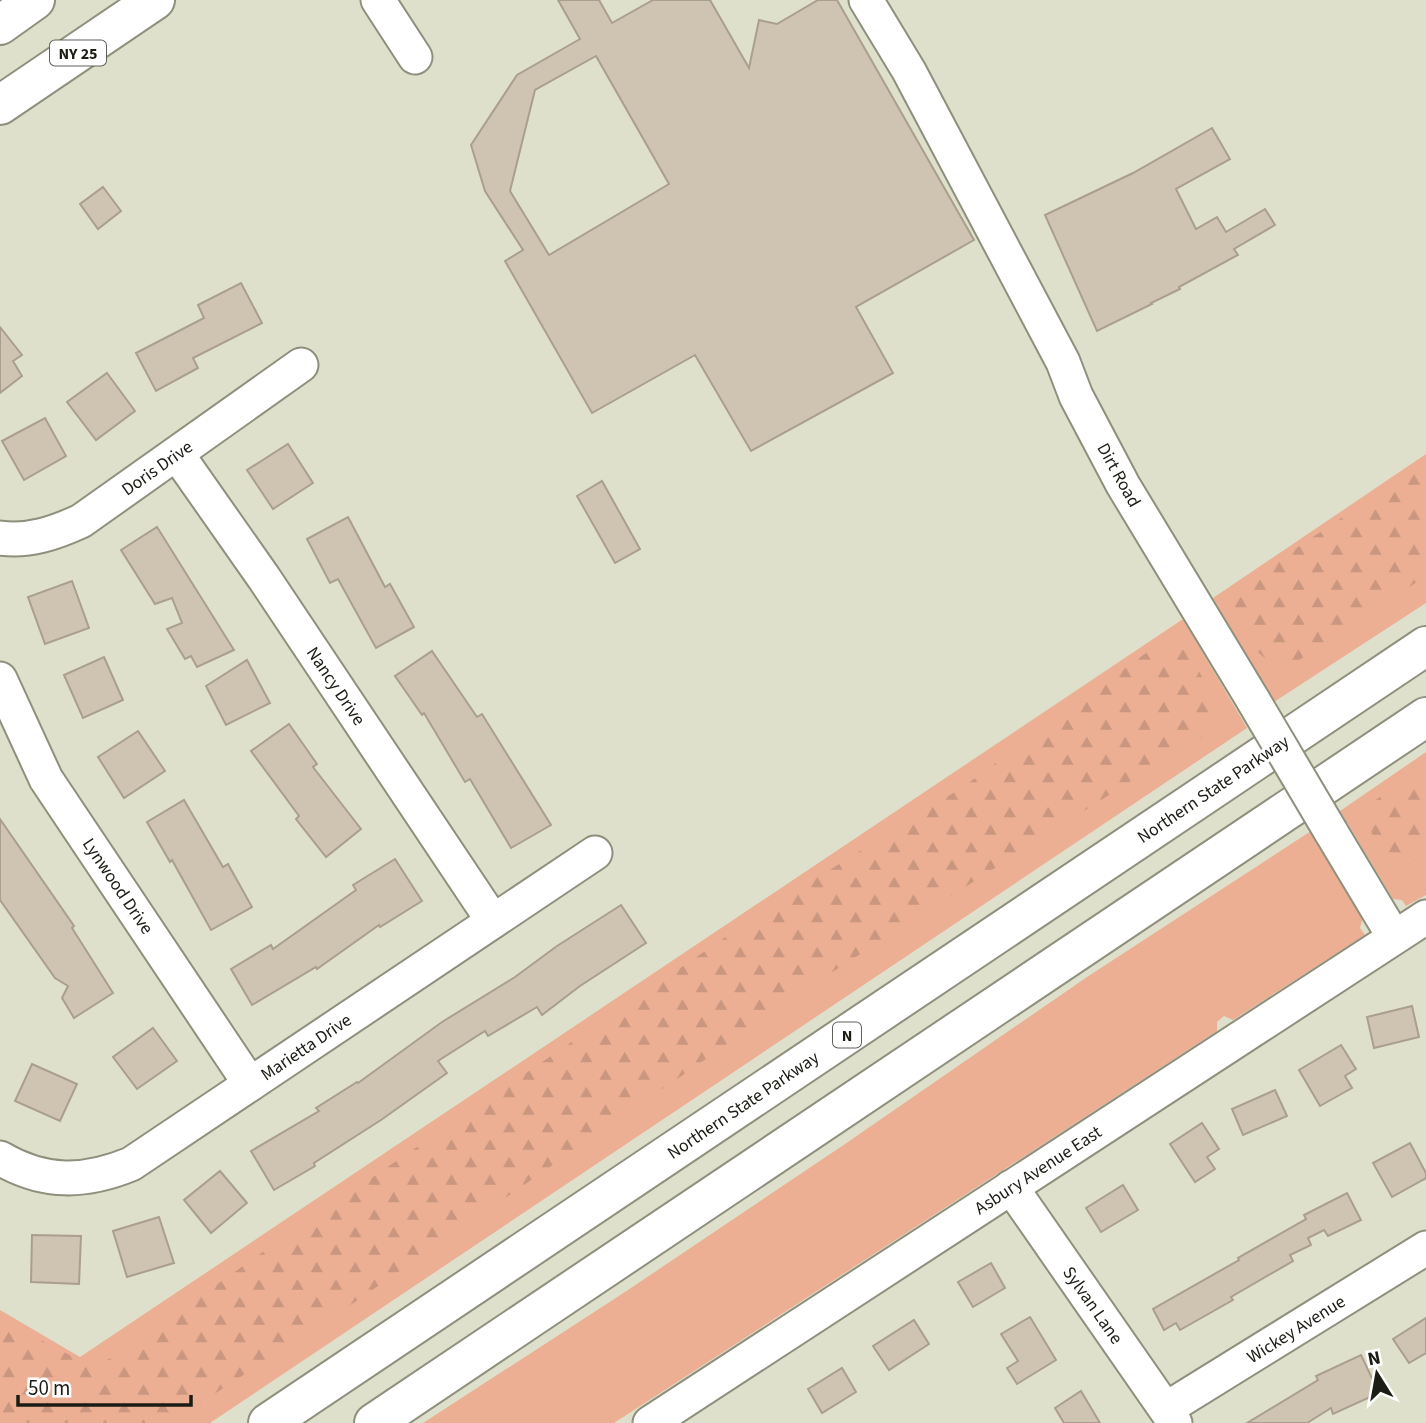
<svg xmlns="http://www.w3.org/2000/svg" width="1426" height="1423" font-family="'Source Sans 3',sans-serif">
<defs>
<pattern id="forest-firs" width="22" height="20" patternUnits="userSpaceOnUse" patternTransform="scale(1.75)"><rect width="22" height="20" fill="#ecaf94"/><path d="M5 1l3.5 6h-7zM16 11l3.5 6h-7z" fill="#ca967f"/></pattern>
</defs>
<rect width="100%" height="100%" fill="#dfe0cb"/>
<g fill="#ecaf94">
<path d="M1426 454V603L1274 702 1213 598Z"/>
<path d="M1183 619 1247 728 210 1423H0V1310L80 1357Z"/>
<path d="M1426 752V895L1406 906 1402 900 1393 899 1340 811Z"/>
<path d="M1311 831 1363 917 1360 928 1365 935 1233 1020 1224 1016 1217 1022V1031L614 1423H423L625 1292 845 1144 1087 977Z"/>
</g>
<g fill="url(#forest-firs)">
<path d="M1426 461V576L1293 664 1277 667C1253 652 1237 630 1229 603L1237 588Z"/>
<path d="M1171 648 1188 650 1222 715 1201 739 1165 759 823 978 352 1304 170 1423H0V1319L91 1366 116 1356 267 1249 770 907 963 787 1146 653Z"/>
<path d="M1426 766V864L1383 850 1372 834 1368 815 1374 801Z"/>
</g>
<g fill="#cfc3b1" stroke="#aa9f8d" stroke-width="2" fill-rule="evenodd">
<path d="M558 0H599L612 23 653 0H710L749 68 759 20 777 24 818 0H837L974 240 856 307 893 373 751 451 695 355 592 413 505 261 523 250 485 191 471 145 517 75 580 39ZM596 56 669 184 549 255 510 191 535 90Z"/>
<path d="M1212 128 1230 159 1176 189 1196 229 1217 217 1226 232 1265 209 1275 225 1234 249 1238 255 1179 287 1180 289 1151 303 1152 304 1097 331 1045 215 1133 173Z"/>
<path d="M103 187 121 211 98 229 80 204Z"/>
<path d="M241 283 262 323 193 358 198 368 156 391 136 353 204 318 198 305Z"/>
<path d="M0 327 22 355 13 361 22 376 0 393Z"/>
<path d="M107 373 135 411 96 440 67 402Z"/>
<path d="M45 418 66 456 24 480 2 441Z"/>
<path d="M288 444 313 483 273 509 247 470Z"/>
<path d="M602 481 640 549 615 563 577 496Z"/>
<path d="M348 517 385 587 390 584 414 627 376 648 338 579 330 583 307 539Z"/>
<path d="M157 527 234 650 197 667 191 656 185 659 167 629 182 623 172 598 155 604 121 550Z"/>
<path d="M72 581 89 628 45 644 28 597Z"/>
<path d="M432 651 477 717 482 714 551 825 511 848 470 779 465 782 424 713 422 715 395 676Z"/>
<path d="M104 657 123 700 83 718 64 675Z"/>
<path d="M247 660 270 703 226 725 206 686Z"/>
<path d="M289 724 317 764 313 767 361 829 326 857 296 819 299 816 251 751Z"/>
<path d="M138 731 165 771 124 798 98 757Z"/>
<path d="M184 800 223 867 228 864 252 907 211 930 172 860 170 862 147 822Z"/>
<path d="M0 819 74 926 72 928 113 993 74 1018 62 998 68 986 55 978 0 900Z"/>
<path d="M395 859 422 901 380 927 379 925 317 969 316 967 252 1005 231 969 271 945 273 949 356 890 353 885Z"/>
<path d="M621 905 646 943 580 986 542 1015 537 1007 488 1036 485 1031 438 1061 447 1073 381 1120 314 1163 315 1166 274 1190 251 1151 319 1111 316 1108 357 1082 358 1083 442 1022 515 977 557 946Z"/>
<path d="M1412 1006 1419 1037 1374 1048 1367 1017Z"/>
<path d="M153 1028 177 1061 137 1089 113 1057Z"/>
<path d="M1341 1045 1356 1069 1345 1076 1352 1088 1320 1106 1299 1070Z"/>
<path d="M32 1064 77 1084 60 1121 15 1101Z"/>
<path d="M1275 1090 1287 1116 1243 1135 1232 1109Z"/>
<path d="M1202 1123 1219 1149 1207 1157 1215 1169 1195 1182 1170 1144Z"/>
<path d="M1410 1143 1426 1173V1178L1392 1197 1373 1163Z"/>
<path d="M220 1171 247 1203 211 1233 184 1200Z"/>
<path d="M1123 1185 1138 1210 1101 1232 1086 1208Z"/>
<path d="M1347 1193 1361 1220 1328 1236 1324 1230 1308 1238 1311 1245 1290 1255 1293 1261 1231 1297 1233 1300 1180 1330 1176 1323 1164 1330 1153 1309 1239 1260 1238 1258 1306 1219 1304 1215Z"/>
<path d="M159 1217 174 1263 127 1277 113 1231Z"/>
<path d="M32 1235 81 1236 79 1284 31 1282Z"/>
<path d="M991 1263 1005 1288 973 1307 958 1282Z"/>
<path d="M1030 1317 1056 1360 1017 1384 1007 1368 1018 1361 1001 1334Z"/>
<path d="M1426 1318V1353L1409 1363 1393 1339Z"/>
<path d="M914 1320 929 1344 889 1370 873 1346Z"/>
<path d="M1361 1355 1379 1393 1333 1414 1331 1408 1307 1423H1247L1318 1380 1316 1376Z"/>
<path d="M842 1368 856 1392 822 1413 808 1389Z"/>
<path d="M1081 1391 1100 1423H1064L1055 1408Z"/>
</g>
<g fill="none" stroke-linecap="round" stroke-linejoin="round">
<defs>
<g id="minor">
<path d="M378 0 415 57"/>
<path d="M866 0 909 71 1063 362 1076 396 1123 485 1253 700"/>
<path d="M177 454 264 578 493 921"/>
<path d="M0 538C29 542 55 533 81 521L301 365"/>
<path d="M0 679 46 779 250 1084"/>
<path d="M1331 832 1394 937"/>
<path d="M0 1158C44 1184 85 1183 131 1164L595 853"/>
<path d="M1011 1187 1175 1423"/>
<path d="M1166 1409 1426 1248"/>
<path d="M650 1423 1426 917"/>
</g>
<g id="major">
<path d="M0 25 35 0"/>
<path d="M0 105 155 0"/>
</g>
<g id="highway">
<path d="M268 1423 1426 646"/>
<path d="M374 1423 1426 717"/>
</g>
</defs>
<use href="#minor" stroke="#8e8f7c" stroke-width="37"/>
<use href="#major" stroke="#8e8f7c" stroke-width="42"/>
<use href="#highway" stroke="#8e8f7c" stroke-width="42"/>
<use href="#minor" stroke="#fff" stroke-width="33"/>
<use href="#major" stroke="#fff" stroke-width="38"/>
<use href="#highway" stroke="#fff" stroke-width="38"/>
<defs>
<path id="minor-bridge" d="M1253 700 1331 832"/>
</defs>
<use href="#minor-bridge" stroke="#8e8f7c" stroke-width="37" stroke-linecap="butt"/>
<use href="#minor-bridge" stroke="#fff" stroke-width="33"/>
</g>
<g text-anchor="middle" stroke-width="6" stroke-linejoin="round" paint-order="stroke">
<g fill="#fff" stroke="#5f605a" stroke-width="2">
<rect x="50" y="40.5" width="56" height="25" rx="5"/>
<rect x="833" y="1022.5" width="28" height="25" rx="5"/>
</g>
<g font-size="16" font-weight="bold" fill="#1b1c14">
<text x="78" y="59">NY 25</text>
<text x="847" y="1041">N</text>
</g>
<g font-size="18" fill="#1b1c14" stroke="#fff">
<text transform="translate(157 468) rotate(-35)" y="6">Doris Drive</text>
<text transform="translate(1119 475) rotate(61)" y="6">Dirt Road</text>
<text transform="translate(336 686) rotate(56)" y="6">Nancy Drive</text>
<text transform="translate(1213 789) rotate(-34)" y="6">Northern State Parkway</text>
<text transform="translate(118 886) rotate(56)" y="6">Lynwood Drive</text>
<text transform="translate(306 1047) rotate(-34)" y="6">Marietta Drive</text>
<text transform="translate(743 1105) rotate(-34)" y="6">Northern State Parkway</text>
<text transform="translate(1038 1170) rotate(-33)" y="6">Asbury Avenue East</text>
<text transform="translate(1093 1305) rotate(55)" y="6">Sylvan Lane</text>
<text transform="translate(1296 1329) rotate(-32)" y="6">Wickey Avenue</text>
</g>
</g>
<g transform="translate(1377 1374) rotate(349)" stroke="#ffffff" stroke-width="5" paint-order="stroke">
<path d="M0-5L12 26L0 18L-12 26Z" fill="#1b1c14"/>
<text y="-10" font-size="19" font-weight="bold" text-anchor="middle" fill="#1b1c14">N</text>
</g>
<path d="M18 1395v10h173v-10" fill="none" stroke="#1b1c14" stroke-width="3.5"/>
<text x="28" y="1395" font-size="21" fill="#1b1c14" stroke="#ffffff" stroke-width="5" paint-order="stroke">50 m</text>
</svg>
